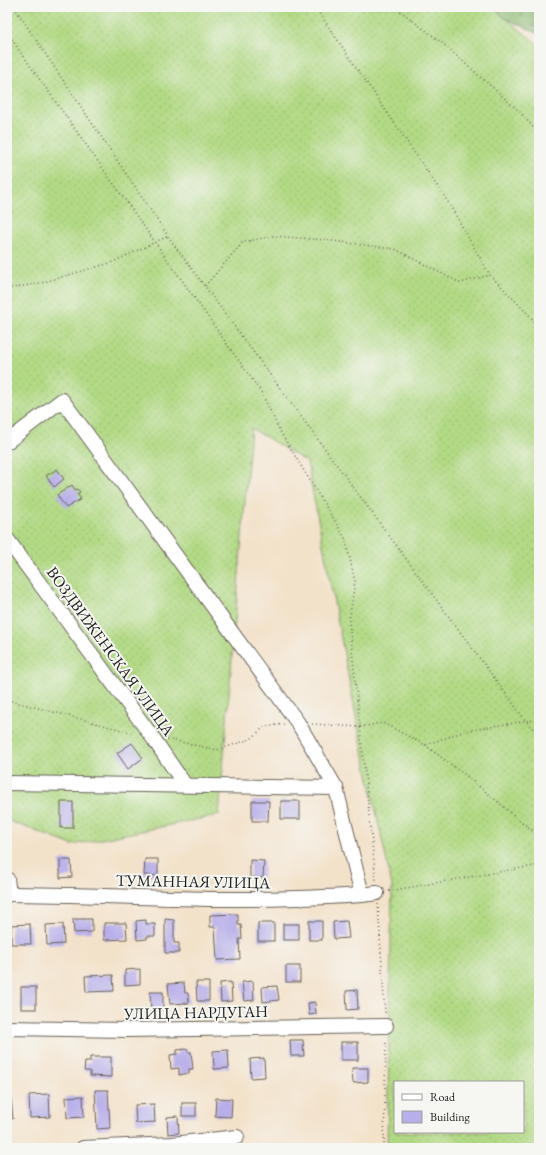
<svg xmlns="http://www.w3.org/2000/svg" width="546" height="1155" font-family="'EB Garamond',serif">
<defs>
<pattern id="grass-dots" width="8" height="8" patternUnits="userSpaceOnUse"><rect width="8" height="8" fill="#b2da85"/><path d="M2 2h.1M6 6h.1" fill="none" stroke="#98ba72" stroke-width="1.8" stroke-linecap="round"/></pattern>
<pattern id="forest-firs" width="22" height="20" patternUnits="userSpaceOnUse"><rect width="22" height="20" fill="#8dba72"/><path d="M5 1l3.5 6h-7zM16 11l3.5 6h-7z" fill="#799f62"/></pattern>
</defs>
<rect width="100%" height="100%" fill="#f6f6f2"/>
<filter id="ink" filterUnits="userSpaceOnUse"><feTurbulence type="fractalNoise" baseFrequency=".025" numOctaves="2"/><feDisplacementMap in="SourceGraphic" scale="8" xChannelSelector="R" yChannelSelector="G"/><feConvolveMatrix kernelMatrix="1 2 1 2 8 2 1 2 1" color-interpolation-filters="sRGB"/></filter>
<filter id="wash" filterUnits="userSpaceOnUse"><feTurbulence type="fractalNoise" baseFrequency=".012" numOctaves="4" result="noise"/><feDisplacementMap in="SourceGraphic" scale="16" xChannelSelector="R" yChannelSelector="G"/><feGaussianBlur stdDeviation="0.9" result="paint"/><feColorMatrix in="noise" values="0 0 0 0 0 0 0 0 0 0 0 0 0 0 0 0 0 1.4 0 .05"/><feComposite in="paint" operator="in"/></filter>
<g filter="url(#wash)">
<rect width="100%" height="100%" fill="#f3e2ca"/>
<path fill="url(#grass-dots)" stroke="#677b50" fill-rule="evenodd" d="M7 7H492L539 45V1148H387L392 886 360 737 307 462 251 428 219 815 72 845 7 820ZM395 1082H523V1132H395Z"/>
<path fill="url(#forest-firs)" stroke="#546b47" d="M495 7H539V34L503 17Z"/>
<g id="blocks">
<g fill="#b7afe9">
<path d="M57 469 64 479 54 487 46 476Z"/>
<path d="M72 485 75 490 77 489 80 492 77 494 81 499 66 508 57 495Z"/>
<path d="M132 743 143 758 128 769 117 753Z"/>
<path d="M252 801H269L268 821H252Z"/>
<rect x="281" y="801" width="19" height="18"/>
<rect x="61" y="802" width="12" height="26"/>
<path d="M145 859H158V876L144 875Z"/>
<path d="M60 860H71L72 877 60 878Z"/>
<path d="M250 860 264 861 263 878 250 877Z"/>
<path d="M238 914V925H241L242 939H239L240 959 217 960 215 927H210V915Z"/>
<path d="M73 919H92V932L74 933Z"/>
<path d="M165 919 174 920V943H179V953H165Z"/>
<path d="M146 920V924H155V936H147V939L137 940 136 921Z"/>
<rect x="309" y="921" width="13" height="19"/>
<path d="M347 921 349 938 334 939 333 922Z"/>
<path d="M104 923H126L127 939 104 940Z"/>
<rect x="258" y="923" width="16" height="18"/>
<path d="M30 924 31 944H11V925Z"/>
<path d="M63 924 64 944 47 945 46 925Z"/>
<rect x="283" y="924" width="16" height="16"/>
<rect x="286" y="966" width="14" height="16"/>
<path d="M140 969V984L125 985V970Z"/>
<path d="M113 975 114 991 86 992 85 976Z"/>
<path d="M253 981 254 1000 244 1001 242 982Z"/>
<path d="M196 982H209V1001H197Z"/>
<path d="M231 982 232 1001 221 1002 220 983Z"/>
<path d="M184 983 185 993H188L189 1003 170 1004 168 984Z"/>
<path d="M277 986 279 1000 263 1002 262 987Z"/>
<rect x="21" y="987" width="15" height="22"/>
<path d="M357 990 358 1009 347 1010 346 991Z"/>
<path d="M150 992H163V1009L151 1010Z"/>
<path d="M315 1002 316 1014 309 1015 308 1003Z"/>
<path d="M290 1040H303L304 1056H291Z"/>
<rect x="341" y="1042" width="17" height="18"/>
<path d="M187 1049 188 1052H191L193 1069H189V1073L179 1075V1068L171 1069 170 1055 177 1054V1050Z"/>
<path d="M228 1050 229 1068 214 1069 213 1051Z"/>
<path d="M90 1057H111V1077L90 1076V1071H84L85 1062H90Z"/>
<path d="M264 1058 265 1077 251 1078 250 1059Z"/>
<path d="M352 1068H368V1082L353 1083Z"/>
<path d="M95 1090H108L110 1128 97 1129Z"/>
<path d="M49 1094 50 1117 30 1118 29 1095Z"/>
<path d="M83 1096 84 1117 67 1118 66 1097Z"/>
<path d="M7 1098H11L13 1119H7Z"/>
<path d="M216 1098 232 1099 231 1117 215 1116Z"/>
<rect x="182" y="1103" width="14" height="13"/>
<path d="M154 1104 155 1122 136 1123 135 1105Z"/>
<path d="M178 1116 179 1133 168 1134 167 1117Z"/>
</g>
</g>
</g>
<g filter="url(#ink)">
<use href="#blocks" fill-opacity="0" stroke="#676159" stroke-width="1"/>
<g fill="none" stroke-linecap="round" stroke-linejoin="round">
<defs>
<g id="minor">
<path d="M7 442 62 400 298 723 336 788"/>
<path d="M7 539 153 738 185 785"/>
<path d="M7 783 336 788 362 895"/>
<path d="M7 879 9 894"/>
<path d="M7 894C103 894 199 902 296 898 323 897 350 897 377 893"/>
<path d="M7 1028 126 1030 386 1026"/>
<path d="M83 1148 172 1144 237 1137"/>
</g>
</defs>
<use href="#minor" stroke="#676159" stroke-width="16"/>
<g stroke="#676159" stroke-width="1.5" stroke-dasharray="1 3" stroke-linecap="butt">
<path d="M14 7 172 242 526 721 539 735"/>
<path d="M315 7 448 202 490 275 530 316 539 328"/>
<path d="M389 7 399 10 441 42 519 111 539 134"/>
<path d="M7 33 261 392 281 433 345 538 355 581 349 621 376 881"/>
<path d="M205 286 243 242 274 236 326 240 395 249 460 283 490 275"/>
<path d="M7 289 41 283 113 262 168 236"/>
<path d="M7 700 134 733"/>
<path d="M312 724 360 727 383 723 425 745 465 731 526 721 539 720"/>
<path d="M167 739 217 750 251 739 264 727 284 724"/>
<path d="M425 745 469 778 539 836"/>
<path d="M389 891 539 865"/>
<path d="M378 904 385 1014"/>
<path d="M384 1148 386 1038"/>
</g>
<use href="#minor" stroke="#fff" stroke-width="14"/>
</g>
</g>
<g text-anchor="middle" stroke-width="4" stroke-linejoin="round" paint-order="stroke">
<g font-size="16" fill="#1c1c1c" stroke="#f6f6f2">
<text transform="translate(111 651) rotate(54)" y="6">ВОЗДВИЖЕНСКАЯ УЛИЦА</text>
<text transform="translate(193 881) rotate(1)" y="6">ТУМАННАЯ УЛИЦА</text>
<text transform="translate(196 1012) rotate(-1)" y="6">УЛИЦА НАРДУГАН</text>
</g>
</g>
<rect width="546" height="1155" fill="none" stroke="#f6f6f2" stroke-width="24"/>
<rect x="394" y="1081" width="130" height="52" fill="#f6f6f2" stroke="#9f9f9c"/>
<rect x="402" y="1094" width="20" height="6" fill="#ffffff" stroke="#9f9f9c"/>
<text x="430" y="1101" font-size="12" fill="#1c1c1c">Road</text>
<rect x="402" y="1111" width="20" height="12" fill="#b7afe9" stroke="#9f9f9c"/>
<text x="430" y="1121" font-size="12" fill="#1c1c1c">Building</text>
</svg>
